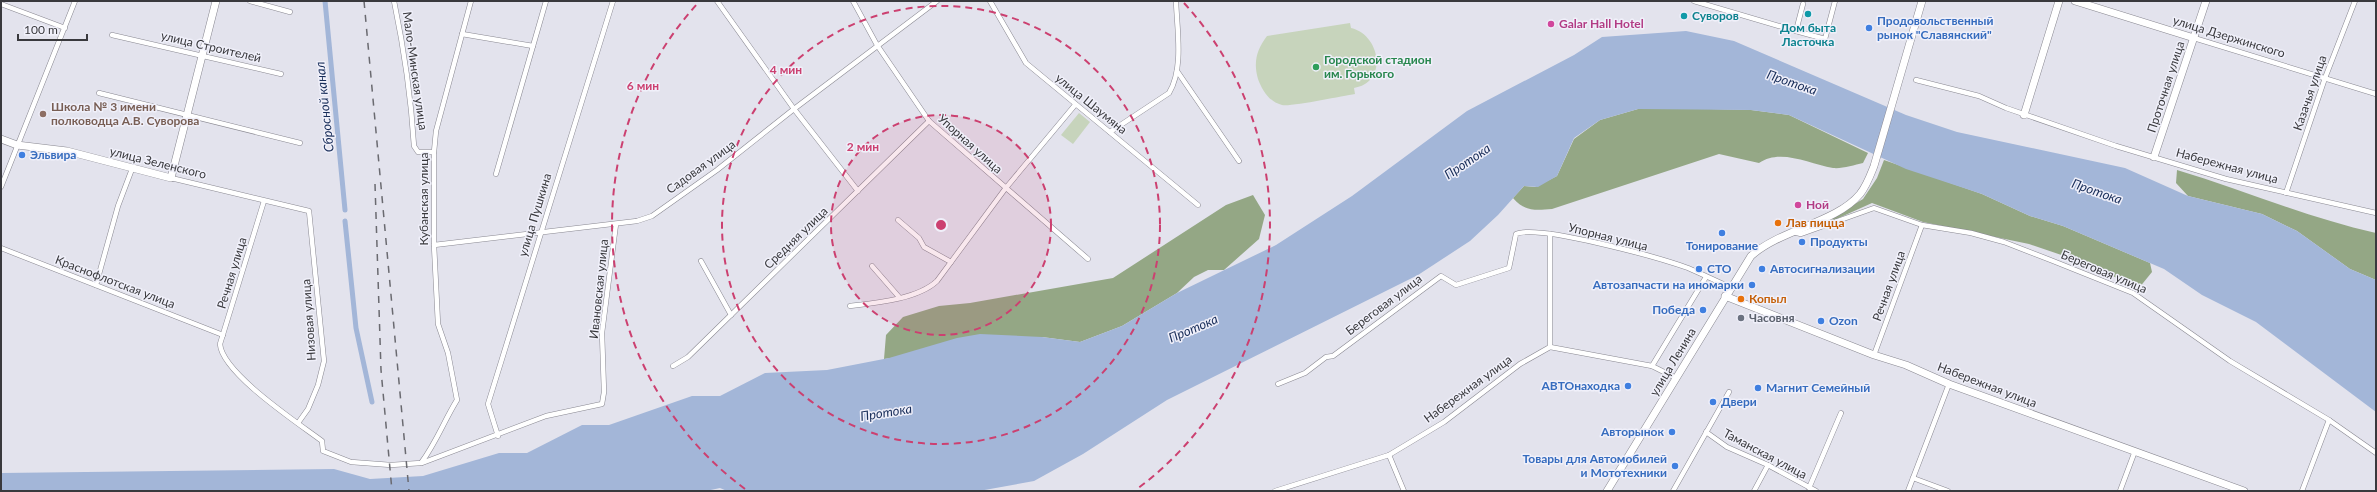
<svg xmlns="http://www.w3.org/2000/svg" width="2377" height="492" viewBox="0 0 2377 492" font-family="Lato,sans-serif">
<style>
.green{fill:#c7d4bc}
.forest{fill:#94a785}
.water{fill:#a3b6d8}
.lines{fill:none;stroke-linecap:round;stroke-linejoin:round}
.canal{stroke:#a3b6d8;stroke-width:5}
.street-casing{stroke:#898891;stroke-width:5.5}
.secondary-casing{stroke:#898891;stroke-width:8}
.street{stroke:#fff;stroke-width:4.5}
.secondary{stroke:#fff;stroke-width:7}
.rail{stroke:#6a6a70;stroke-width:1.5;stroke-dasharray:7 7;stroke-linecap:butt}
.ring{fill:none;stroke:#cc4070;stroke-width:2;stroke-dasharray:7 5}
.culture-dot{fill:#0f9aa8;stroke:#f0f0fa;stroke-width:1.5}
.hotel-dot{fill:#d1479c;stroke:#f0f0fa;stroke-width:1.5}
.shop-dot{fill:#3f7fe0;stroke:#f0f0fa;stroke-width:1.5}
.leisure-dot{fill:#2e9e5b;stroke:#f0f0fa;stroke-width:1.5}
.education-dot{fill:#8d6e63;stroke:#f0f0fa;stroke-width:1.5}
.food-dot{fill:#e8710a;stroke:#f0f0fa;stroke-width:1.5}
.worship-dot{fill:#6b7280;stroke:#f0f0fa;stroke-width:1.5}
.labels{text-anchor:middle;stroke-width:3;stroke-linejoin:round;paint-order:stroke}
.culture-label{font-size:12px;font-weight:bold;fill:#0d838f;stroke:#f0f0fa;text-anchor:start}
.shop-label{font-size:12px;font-weight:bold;fill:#366cbe;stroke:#f0f0fa;text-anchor:start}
.hotel-label{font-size:12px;font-weight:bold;fill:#b23c85;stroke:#f0f0fa;text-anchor:start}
.street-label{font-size:12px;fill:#39393d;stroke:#f0f0fa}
.leisure-label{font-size:12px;font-weight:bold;fill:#27864d;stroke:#f0f0fa;text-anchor:start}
.education-label{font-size:12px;font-weight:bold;fill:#785e54;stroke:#f0f0fa;text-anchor:start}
.food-label{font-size:12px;font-weight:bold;fill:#c56008;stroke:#f0f0fa;text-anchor:start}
.worship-label{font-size:12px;font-weight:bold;fill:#5b616d;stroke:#f0f0fa;text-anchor:start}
.water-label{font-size:13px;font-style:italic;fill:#182d59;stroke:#f0f0fa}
.centre{fill:#cc4070;stroke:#f0f0fa;stroke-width:2}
.ring-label{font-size:12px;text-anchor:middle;font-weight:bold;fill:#cc4070;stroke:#f0f0fa;stroke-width:3;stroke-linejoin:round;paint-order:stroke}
</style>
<rect width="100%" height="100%" fill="#e3e3ed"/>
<!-- green -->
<g class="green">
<path d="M1350,23L1351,28C1381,35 1388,83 1354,88L1355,94C1342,96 1291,107 1282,105C1269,102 1262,90 1258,79C1253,62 1257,49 1267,36Z"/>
<path d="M1079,113L1090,122L1073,144L1061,135Z"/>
</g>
<!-- forest -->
<g class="forest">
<path d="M1669,108L1751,110L1789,115L1868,153L1863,163C1854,165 1842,169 1833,168C1809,164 1781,148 1759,163L1719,154L1552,209C1536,210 1525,212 1513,198L1524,186L1535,187L1557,176L1574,139L1600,120L1638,109Z"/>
<path d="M1884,160L1982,194L2030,216L2063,226L2150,263L2152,272L2139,288L2082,262L2029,244L1923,222L1872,203L1832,221L1830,219L1863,199L1877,178Z"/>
<path d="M2177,170C2244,190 2308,218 2376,233V280L2350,269L2297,231L2262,214L2188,196L2176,183Z"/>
<path d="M1253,195L1265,215L1259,239L1224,270H1208L1194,277L1177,293L1122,326L1080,342L1042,337L884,359L886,335L903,317L939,306L970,303L1113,278L1226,205Z"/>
</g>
<!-- water -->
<path class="water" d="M1686,31L1734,41L1906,115L1957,132L2125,168L2188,196L2262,214L2297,231L2350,269L2376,280V412L2256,322L2202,295L2164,269L2063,226L2030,216L1982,194L1906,169L1789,115L1751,110L1638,109L1600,120L1574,138L1557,176L1538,187L1524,186L1498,215L1470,241L1418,275L1167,400L1083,454L1034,481L979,491H727L720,488L706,491H1V473L334,469L370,479L423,476L499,453H527L582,425H609L692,396H720L765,373L827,370L889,358L957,338L980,334L1042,337L1080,342L1122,326L1177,293L1276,245L1352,196L1467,111L1574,55L1602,37Z"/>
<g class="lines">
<!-- canal -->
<g class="canal">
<path d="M325,1L345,210"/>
<path d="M345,221L356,328L372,402"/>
</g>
<!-- street casing -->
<g class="street-casing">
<g id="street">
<path d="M250,1L290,12"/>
<path d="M394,1C404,49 411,97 414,146L418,152H434"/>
<path d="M717,1L794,109L858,191"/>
<path d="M853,1L877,45L929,121L1088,259"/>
<path d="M990,1L1026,63L1198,205"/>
<path d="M1694,1L1796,31"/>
<path d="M1,4L65,28"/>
<path d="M1803,4L1796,31L1825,39L1835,1"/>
<path d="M462,34L533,46"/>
<path d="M112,35L281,74"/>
<path d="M2194,38L2376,94"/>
<path d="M1177,71L1239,161"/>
<path d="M1916,80L1979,96L2006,108L2116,146L2226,179L2376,213"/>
<path d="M99,93L300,143"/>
<path d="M1110,132L1169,93C1184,68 1177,30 1176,1"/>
<path d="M496,174L546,1"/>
<path d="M171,178L309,211L324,361L318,385L308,409L298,423"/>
<path d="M1,187L75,1"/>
<path d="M2286,193L2325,78L2355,1"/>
<path d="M264,201L220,344C222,373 298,423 322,441L323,451L351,462L391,465L421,463C436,443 444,421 457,400L448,353L438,324L434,245V152L436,131L471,1"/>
<path d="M898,220L919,238L924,247L951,262"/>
<path d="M1793,232L1801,234L1874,208L1922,225L1971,233L2004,242L2053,261L2133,293L2230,361L2329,420L2376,453"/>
<path d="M1550,234V347"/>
<path d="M434,245L637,221L652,216L717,170L794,109L937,1"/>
<path d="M1,248L223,335"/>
<path d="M701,261L731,315"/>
<path d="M872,266L899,297"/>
<path d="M96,285L118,206L132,169"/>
<path d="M850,306C876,303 918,299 937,281L1005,189L1075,105"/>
<path d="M1874,355L1922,225"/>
<path d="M673,366L688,357L929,121"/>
<path d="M1652,366L1706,277"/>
<path d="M1278,384L1305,373L1326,357L1333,356L1441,276L1456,285L1509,268L1516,234C1539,224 1660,258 1688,268C1702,274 1716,281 1730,287"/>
<path d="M1706,432L1727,447L1768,465L1816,491"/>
<path d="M498,436L488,404L613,1"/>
<path d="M1389,455L1404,491"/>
<path d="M422,463L546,416L602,404L604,392L602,333L616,224"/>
<path d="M1913,478L1948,491"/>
<path d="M1809,488L1841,413"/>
<path d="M1275,491L1389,455L1444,422L1520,364L1550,347L1652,366L1676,378"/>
<path d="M1673,491L1729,392"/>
<path d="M1754,491L1768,465"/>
<path d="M1908,491L1949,384"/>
<path d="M2120,491L2135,451"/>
<path d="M2302,491L2329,420"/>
</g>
</g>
<!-- secondary casing -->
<g class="secondary-casing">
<g id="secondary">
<path d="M2075,1L2194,38"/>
<path d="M2024,115L2059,1"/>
<path d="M1,139L17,145L67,151L171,178L216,1"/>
<path d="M2154,157L2206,1"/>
<path d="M1725,296L1874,355L1906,365L1949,384L2244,491"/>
<path d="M1607,491L1751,256C1781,229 1836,223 1860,194C1867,185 1870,176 1874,166L1922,1"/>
</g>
</g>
<!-- street -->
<use href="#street" class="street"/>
<!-- secondary -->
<use href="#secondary" class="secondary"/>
<!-- rail -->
<g class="rail">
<path d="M364,1L409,491"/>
<path d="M375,184L381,370L392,491"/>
</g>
</g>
<!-- distance rings -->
<circle cx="941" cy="225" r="110" fill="#cc4070" fill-opacity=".12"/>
<g class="ring">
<circle cx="941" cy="225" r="110"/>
<circle cx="941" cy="225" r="219"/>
<path d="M745 489A329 329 0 0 1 698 3M1184 3A329 329 0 0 1 1137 489"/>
</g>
<!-- markers -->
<g class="culture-dot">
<circle cx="1808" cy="14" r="4"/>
<circle cx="1684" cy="16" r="4"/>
</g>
<g class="hotel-dot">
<circle cx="1551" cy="24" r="4"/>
<circle cx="1798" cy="205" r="4"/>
</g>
<g class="shop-dot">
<circle cx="1869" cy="28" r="4"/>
<circle cx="22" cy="155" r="4"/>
<circle cx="1722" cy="233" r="4"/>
<circle cx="1802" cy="242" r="4"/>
<circle cx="1699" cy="269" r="4"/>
<circle cx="1762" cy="269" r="4"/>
<circle cx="1752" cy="285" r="4"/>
<circle cx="1703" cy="310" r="4"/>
<circle cx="1821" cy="321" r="4"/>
<circle cx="1628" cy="386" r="4"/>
<circle cx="1758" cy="388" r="4"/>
<circle cx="1713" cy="402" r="4"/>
<circle cx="1672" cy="432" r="4"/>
<circle cx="1675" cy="466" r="4"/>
</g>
<circle class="leisure-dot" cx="1316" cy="67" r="4"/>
<circle class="education-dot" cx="43" cy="114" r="4"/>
<g class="food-dot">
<circle cx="1778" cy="223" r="4"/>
<circle cx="1741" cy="299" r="4"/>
</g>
<circle class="worship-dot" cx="1741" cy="318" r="4"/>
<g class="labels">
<!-- culture labels -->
<g class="culture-label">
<text x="1692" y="20">Суворов</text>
<text x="1808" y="32" text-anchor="middle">Дом быта<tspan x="1808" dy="14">Ласточка</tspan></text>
</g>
<!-- shop labels -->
<g class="shop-label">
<text x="1877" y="25">Продовольственный<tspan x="1877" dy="14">рынок "Славянский"</tspan></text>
<text x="30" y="159">Эльвира</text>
<text x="1810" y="246">Продукты</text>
<text x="1722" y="250" text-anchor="middle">Тонирование</text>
<text x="1707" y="273">СТО</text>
<text x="1770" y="273">Автосигнализации</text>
<text x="1744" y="289" text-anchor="end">Автозапчасти на иномарки</text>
<text x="1695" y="314" text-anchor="end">Победа</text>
<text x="1829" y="325">Ozon</text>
<text x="1620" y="390" text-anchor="end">АВТОнаходка</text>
<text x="1766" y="392">Магнит Семейный</text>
<text x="1721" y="406">Двери</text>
<text x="1664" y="436" text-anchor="end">Авторынок</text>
<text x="1667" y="463" text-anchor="end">Товары для Автомобилей<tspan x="1667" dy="14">и Мототехники</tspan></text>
</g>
<!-- hotel labels -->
<g class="hotel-label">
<text x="1559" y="28">Galar Hall Hotel</text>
<text x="1806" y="209">Ной</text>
</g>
<!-- street labels -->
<g class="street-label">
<text transform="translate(2229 37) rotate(17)" y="4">улица Дзержинского</text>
<text transform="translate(211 47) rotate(13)" y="4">улица Строителей</text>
<text transform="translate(415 71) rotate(82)" y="4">Мало-Минская улица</text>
<text transform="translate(2166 87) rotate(-72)" y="4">Проточная улица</text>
<text transform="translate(2310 93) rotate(-71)" y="4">Казачья улица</text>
<text transform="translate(1091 104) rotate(39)" y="4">улица Шаумяна</text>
<text transform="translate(970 144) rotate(42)" y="4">Упорная улица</text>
<text transform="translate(158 163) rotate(14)" y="4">улица Зеленского</text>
<text transform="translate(2227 166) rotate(15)" y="4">Набережная улица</text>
<text transform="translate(701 167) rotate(-36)" y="4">Садовая улица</text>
<text transform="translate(424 199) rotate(-90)" y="4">Кубанская улица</text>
<text transform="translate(535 215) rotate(-73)" y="4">улица Пушкина</text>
<text transform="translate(1608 237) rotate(14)" y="4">Упорная улица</text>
<text transform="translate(796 238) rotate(-44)" y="4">Средняя улица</text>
<text transform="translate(2104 272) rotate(23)" y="4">Береговая улица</text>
<text transform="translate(232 273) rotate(-73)" y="4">Речная улица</text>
<text transform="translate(115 282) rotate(21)" y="4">Краснофлотская улица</text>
<text transform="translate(1889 286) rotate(-70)" y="4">Речная улица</text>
<text transform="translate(599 289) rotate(-84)" y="4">Ивановская улица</text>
<text transform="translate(1384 305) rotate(-37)" y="4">Береговая улица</text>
<text transform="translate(309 320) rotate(-94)" y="4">Низовая улица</text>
<text transform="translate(1673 362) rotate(-59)" y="4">улица Ленина</text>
<text transform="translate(1987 385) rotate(21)" y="4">Набережная улица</text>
<text transform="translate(1468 389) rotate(-36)" y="4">Набережная улица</text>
<text transform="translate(1765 454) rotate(28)" y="4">Таманская улица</text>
</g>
<!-- leisure labels -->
<g class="leisure-label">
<text x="1324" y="64">Городской cтадион<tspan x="1324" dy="14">им. Горького</tspan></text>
</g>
<!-- education labels -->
<g class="education-label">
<text x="51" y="111">Школа № 3 имени<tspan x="51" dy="14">полководца А.В. Суворова</tspan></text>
</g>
<!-- food labels -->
<g class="food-label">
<text x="1786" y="227">Лав пицца</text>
<text x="1749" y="303">Копыл</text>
</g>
<!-- worship labels -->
<g class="worship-label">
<text x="1749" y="322">Часовня</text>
</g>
<!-- water labels -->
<g class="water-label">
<text transform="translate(1792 82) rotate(19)" y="5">Протока</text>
<text transform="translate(324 107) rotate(-96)" y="5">Сбросной канал</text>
<text transform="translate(1467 161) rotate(-34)" y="5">Протока</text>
<text transform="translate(2097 191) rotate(19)" y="5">Протока</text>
<text transform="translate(1193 328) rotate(-23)" y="5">Протока</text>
<text transform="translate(886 412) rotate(-9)" y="5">Протока</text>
</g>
</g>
<circle cx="941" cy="225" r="6" class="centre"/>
<g class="ring-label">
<text x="786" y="74">4 мин</text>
<text x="643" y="90">6 мин</text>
<text x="863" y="151">2 мин</text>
</g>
<!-- border -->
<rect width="2377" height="492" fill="none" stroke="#39393d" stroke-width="4"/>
<!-- scale -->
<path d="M18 34v6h69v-6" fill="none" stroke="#39393d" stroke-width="2"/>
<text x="24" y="34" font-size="12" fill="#39393d" stroke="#f0f0fa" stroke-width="3" paint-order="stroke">100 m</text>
</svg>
